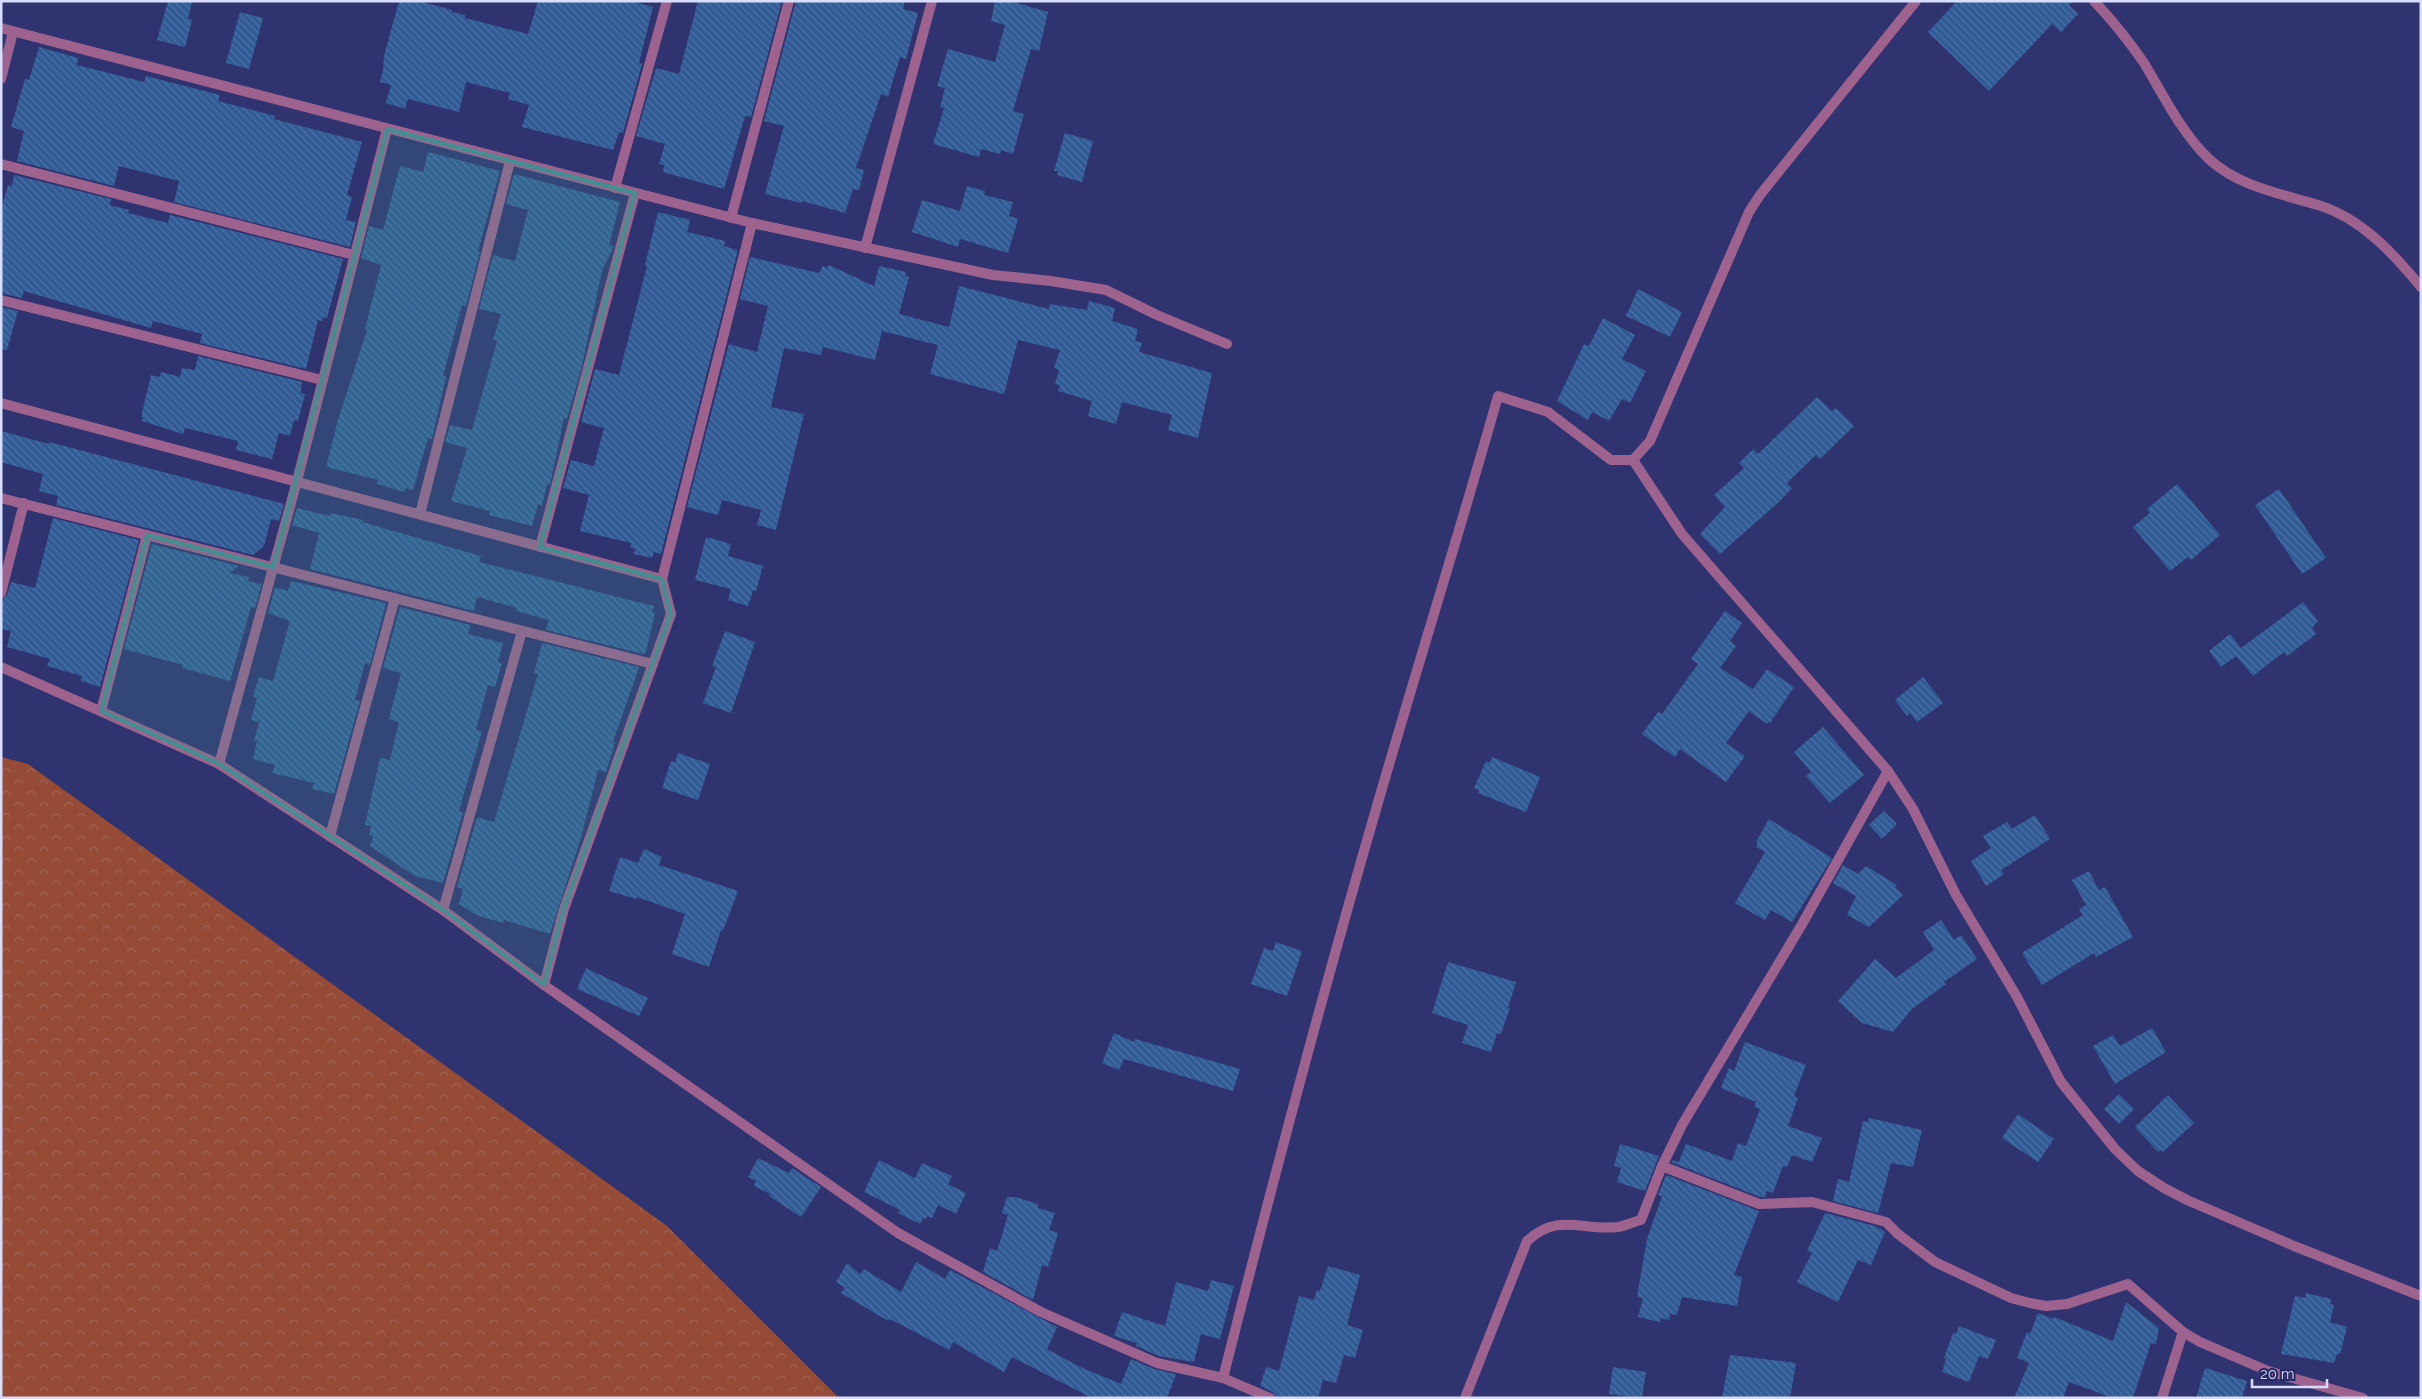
<svg xmlns="http://www.w3.org/2000/svg" width="2422" height="1399" viewBox="0 0 2422 1399" font-family="Raleway,sans-serif">
<style>
.forest{fill:url(#forest-crowns)}
.building{fill:url(#building-back-hatch)}
.lines{fill:none;stroke-linecap:round;stroke-linejoin:round}
.street{stroke:#9d638e;stroke-width:10}
.marked{fill:#419091;fill-opacity:0.2;stroke:#419091;stroke-width:4;stroke-linejoin:round}
</style>
<defs>
<pattern id="forest-crowns" width="20" height="18" patternUnits="userSpaceOnUse" patternTransform="scale(1.25)"><rect width="20" height="18" fill="#954b36"/><path d="M2 6a3 3 0 1 1 6 0M12 15a3 3 0 1 1 6 0" fill="none" stroke="#a36454"/></pattern>
<pattern id="building-back-hatch" width="6" height="6" patternUnits="userSpaceOnUse" patternTransform="scale(1.25)"><rect width="6" height="6" fill="#305b94"/><path d="M-1 5l2 2M0 0l6 6M5-1l2 2" fill="none" stroke="#4d72a4"/></pattern>
</defs>
<rect width="100%" height="100%" fill="#2f3471"/>
<!-- forest -->
<path class="forest" d="M1,757L28,764L667,1226L839,1398H1Z"/>
<!-- building -->
<g class="building">
<path d="M168,1H192L188,19L192,20L185,47L157,40Z"/>
<path d="M399,1H419L452,10V12L465,15V18L528,34L538,1H631L653,7L639,63L642,64L623,133L619,132L613,150L522,127L529,105L508,99L510,93L466,82L459,112L408,99L405,109L386,103L391,85L380,82L383,70L384,56Z"/>
<path d="M698,1H782L751,117L745,116L724,189L663,172L664,165L659,164L665,144L636,136L656,68L679,74Z"/>
<path d="M796,1H905L903,9L918,13L906,59L900,57L888,97L881,94L856,168L864,170L859,190L853,189L845,213L802,201L801,203L765,194L784,126L764,121Z"/>
<path d="M995,1H1010L1048,12L1039,51L1031,49L1013,111L1024,114L1013,154L1001,150L1000,154L981,149L979,157L933,144L944,108L940,107L945,88L937,86L948,49L995,62L1005,25L991,21Z"/>
<path d="M1957,1H2073L2069,5L2078,14L2061,32L2052,24L1989,91L1928,32Z"/>
<path d="M240,12L263,18L249,69L226,63Z"/>
<path d="M39,47L78,58L77,65L144,82L146,76L220,95L218,101L275,116L274,119L362,142L347,195L352,197L346,220L356,222L350,247L174,202L179,181L119,166L114,186L17,161L24,131L11,127L25,79L29,80Z"/>
<path d="M1065,133L1093,141L1082,182L1057,175L1058,171H1054Z"/>
<path d="M428,152L500,171L478,251L480,252L466,306L462,305L443,376L446,377L432,439L428,438L413,490L406,488L405,492L377,484L378,480L326,467L338,420L367,330L365,329L381,265L361,258L369,226L383,230L400,166L423,172Z"/>
<path d="M514,174L620,202L609,245L614,246L602,271L582,366L567,419L564,418L550,485L547,484L542,506L538,504L532,526L489,515L490,511L451,501L467,448L445,442L450,425L472,430L497,341L493,340L501,314L479,309L493,255L515,261L528,210L506,204Z"/>
<path d="M14,175L111,199L110,205L129,210L128,213L168,223L170,215L343,259L327,318L323,317L322,321L318,320L306,369L200,343L202,334L153,321L151,328L24,291L22,298L1,293V210L8,185L12,186Z"/>
<path d="M967,186L985,191L984,195L1013,202L1009,216L1018,219L1008,253L960,239L958,247L912,232L922,200L960,211Z"/>
<path d="M658,212L690,220L687,232L725,241L724,246L737,250V254L661,554L654,552L652,558L634,554L635,549L630,547L631,543L580,531L589,495L563,488L571,460L594,466L604,428L581,422L595,369L619,375L647,266L645,265Z"/>
<path d="M750,257L819,273L823,266L827,268L829,265L874,286L879,266L906,272L905,276L909,277L899,314L949,327L959,286L1049,309L1050,304L1087,310L1089,301L1115,308L1112,321L1138,329L1135,341L1142,343L1139,352L1212,373L1198,438L1168,430L1172,415L1122,402L1116,424L1088,416L1092,401L1058,391L1060,385L1055,384L1059,370L1054,368L1060,350L1018,340L1004,394L930,374L938,345L882,331L875,360L823,347L821,355L784,348L771,407L804,414L776,530L757,525L761,510L722,500L718,515L687,507L729,344L757,352L768,306L740,299Z"/>
<path d="M1638,289L1682,312L1670,337L1626,316Z"/>
<path d="M1,307L18,311L7,350L1,349Z"/>
<path d="M1603,318L1635,335L1622,359L1646,371L1630,403L1622,399L1609,421L1592,412L1588,420L1557,401L1584,344L1589,346Z"/>
<path d="M198,356L302,382L301,393L305,394L298,421L294,420L290,436L279,433L272,459L236,450L238,441L185,428L183,434L142,421L143,417H141L151,375L160,377L161,372L180,377L182,368L195,370Z"/>
<path d="M1817,397L1832,411L1836,408L1854,426L1820,459L1816,455L1787,483L1792,488L1781,500L1720,554L1700,534L1725,507L1714,495L1744,468L1739,463L1753,449L1758,454Z"/>
<path d="M1,431L49,444V442L284,504L279,521L271,519L264,546L253,555L56,505L58,496L39,491L43,474L1,462Z"/>
<path d="M2177,484L2220,535L2191,560L2188,557L2170,571L2133,527L2150,513L2147,509Z"/>
<path d="M2279,489L2326,558L2302,574L2255,505Z"/>
<path d="M297,508L330,516L331,513L363,520L362,522L481,556L479,562L654,606L652,612L655,613L646,652L643,654L546,630L549,620L516,611L517,608L477,597L474,611L310,569L319,533L292,525Z"/>
<path d="M53,518L139,540L100,687L81,681L82,676L47,666L50,659L7,647L11,631L1,629V600L7,595L11,582L35,588Z"/>
<path d="M706,537L731,544L728,556L763,566L756,591L753,590L748,606L728,600L731,589L695,580Z"/>
<path d="M152,544L239,566L230,573L249,577L248,581L262,584L255,608L251,607L230,681L182,668L183,665L124,649Z"/>
<path d="M291,581L386,603L370,665L365,663L355,700L360,701L334,794L312,789L314,783L272,773L275,765L253,759L257,741H254L259,722L251,720L257,698L253,697L259,677L273,681L290,621L268,613L275,587L288,591Z"/>
<path d="M2303,602L2318,621L2312,628L2316,634L2287,656L2284,652L2253,676L2236,656L2221,667L2209,651L2230,634L2241,648Z"/>
<path d="M400,607L470,625L468,634L503,643L498,662L502,663L495,687L488,685L476,730L482,731L459,811L463,813L443,883L415,876L370,846L373,836L369,835L371,826L365,825L380,758L390,760L399,722L389,719L401,673L383,668Z"/>
<path d="M1725,611L1742,623L1730,641L1736,646L1720,668L1753,689L1767,669L1794,687L1770,723L1769,722L1767,724L1749,711L1726,743L1745,756L1726,782L1680,749L1675,757L1642,734L1658,712L1662,714L1698,664L1691,659Z"/>
<path d="M725,631L755,642L731,713L703,703L716,667L712,666Z"/>
<path d="M542,643L639,667L613,742H615L606,772L598,770L581,838L550,934L504,920L503,923L476,915L459,904L463,889L457,887L477,817L494,822L538,674L534,673Z"/>
<path d="M1923,677L1943,703L1917,722L1910,713L1907,716L1895,700Z"/>
<path d="M1823,727L1864,775L1830,803L1806,776L1811,772L1794,752Z"/>
<path d="M678,753L710,764L698,800L662,788L671,761L675,763Z"/>
<path d="M1492,757L1540,777L1526,812L1478,793L1479,790L1474,788L1486,761L1490,763Z"/>
<path d="M1884,811L1897,824L1882,839L1869,825Z"/>
<path d="M2035,815L2050,839L2001,870L2004,874L1986,886L1971,861L1991,848L1983,836L2007,822L2012,829Z"/>
<path d="M1769,819L1832,858L1792,922L1771,910L1765,920L1735,903L1765,852L1756,847L1758,843L1756,842Z"/>
<path d="M644,849L662,857L659,865L738,891L723,931L721,930L709,967L672,954L685,914L637,897L636,899L609,891L620,857L638,863Z"/>
<path d="M1843,865L1858,874L1866,866L1897,885L1895,887L1903,895L1869,927L1847,915L1856,896L1833,883Z"/>
<path d="M2089,871L2099,890L2105,887L2133,937L2096,957L2094,953L2042,985L2022,953L2083,915L2079,909L2086,905L2072,880Z"/>
<path d="M1941,920L1954,940L1961,935L1977,959L1944,982L1946,984L1912,1009L1893,1032L1862,1023L1838,1001L1875,959L1896,978L1934,950L1923,932Z"/>
<path d="M1276,942L1302,951L1287,996L1251,984L1264,948L1273,951Z"/>
<path d="M1448,962L1516,982L1508,1008H1510L1501,1034L1497,1033L1491,1052L1462,1043L1468,1025L1432,1013Z"/>
<path d="M586,968L648,998L639,1016L577,989Z"/>
<path d="M2152,1028L2166,1052L2115,1084L2093,1046L2113,1035L2120,1046Z"/>
<path d="M1114,1033L1134,1042L1135,1039L1240,1069L1233,1091L1124,1059L1119,1070L1102,1063Z"/>
<path d="M1745,1042L1806,1065L1794,1096L1798,1098L1788,1126L1822,1138L1812,1162L1792,1155L1787,1167L1783,1166L1773,1193L1767,1191L1765,1197H1760L1671,1162L1673,1160L1679,1162L1686,1144L1732,1161L1738,1143L1746,1146L1760,1109L1754,1107L1756,1102L1721,1088L1729,1068L1734,1071Z"/>
<path d="M2119,1094L2134,1109L2119,1124L2104,1109Z"/>
<path d="M2168,1095L2194,1123L2163,1152L2161,1150L2158,1152L2135,1127Z"/>
<path d="M2018,1114L2054,1139L2038,1162L2002,1138Z"/>
<path d="M1869,1118L1922,1130L1913,1167L1891,1163L1878,1213L1833,1201L1838,1179L1849,1182L1863,1121L1868,1122Z"/>
<path d="M1620,1144L1659,1156L1645,1191L1617,1182L1621,1168L1614,1166Z"/>
<path d="M758,1158L789,1173L792,1168L821,1187L801,1217L769,1196L770,1194L754,1186L756,1181L748,1177Z"/>
<path d="M879,1160L915,1178L922,1163L952,1176L948,1184L966,1193L956,1214L938,1205L932,1218L927,1216L926,1219L923,1218L920,1224L898,1213L900,1210L864,1192Z"/>
<path d="M1666,1175L1759,1211L1734,1275L1742,1277L1737,1306L1682,1297L1677,1315L1670,1314L1669,1320L1661,1318L1660,1322L1638,1317L1643,1298L1637,1297L1647,1239L1662,1196L1658,1195Z"/>
<path d="M1007,1197H1015L1038,1204V1208L1055,1213L1049,1230L1058,1233L1048,1267L1042,1265L1033,1300L983,1272L990,1248L997,1251L1008,1215L1002,1213Z"/>
<path d="M1825,1213L1875,1226L1885,1232L1871,1265L1858,1260L1838,1302L1797,1282L1812,1253L1807,1251Z"/>
<path d="M916,1262L945,1279L950,1270L1057,1327L1047,1349L1078,1366L1121,1384L1131,1359L1154,1369L1176,1374L1167,1398H1092L1012,1357L1004,1372L953,1342L949,1350L890,1319L888,1321L841,1293L845,1288L836,1282L847,1263L860,1274L864,1269L901,1292Z"/>
<path d="M1328,1266L1360,1275L1347,1325L1363,1330L1355,1358L1344,1355L1336,1383L1323,1380L1318,1398H1277L1273,1392L1260,1386L1266,1367L1279,1371L1299,1296L1314,1300L1317,1290L1320,1291Z"/>
<path d="M1211,1280L1234,1286L1220,1339L1201,1334L1194,1362L1159,1356L1136,1346L1137,1343L1114,1336L1122,1312L1165,1326L1176,1282L1208,1291Z"/>
<path d="M2306,1293L2331,1299L2330,1304L2334,1305L2330,1322L2347,1327L2340,1354H2337L2334,1363L2281,1354L2295,1296L2305,1298Z"/>
<path d="M2126,1302L2159,1328L2156,1344L2151,1343L2133,1398H2113L2069,1382L2063,1398H2014L2029,1363L2017,1358L2027,1332L2030,1334L2038,1313L2053,1319L2054,1317L2113,1341Z"/>
<path d="M1959,1326L1996,1340L1988,1359L1979,1356L1969,1382L1942,1372L1946,1359L1944,1358L1953,1333L1956,1334Z"/>
<path d="M1730,1355L1796,1363L1790,1398H1722Z"/>
<path d="M1613,1367L1646,1372L1642,1398L1609,1394Z"/>
<path d="M2205,1368L2247,1381L2242,1398H2196Z"/>
</g>
<g class="lines">
<!-- street -->
<g class="street">
<path d="M2094,1C2112,20 2129,41 2144,63C2164,96 2182,134 2210,160C2240,187 2282,194 2318,205C2361,218 2393,253 2421,287"/>
<path d="M1,28L752,223L662,579L671,614L564,909L544,985"/>
<path d="M1,79L13,32"/>
<path d="M1,164L354,255"/>
<path d="M615,188L667,1"/>
<path d="M731,218L789,1"/>
<path d="M752,223L993,275L1051,281L1106,290L1157,315L1227,344"/>
<path d="M865,248L932,1"/>
<path d="M1,300L322,380"/>
<path d="M1,403L662,579"/>
<path d="M1633,460L1682,534L1888,771L1913,809L1956,895L2017,997L2061,1082L2115,1149L2138,1171L2164,1188L2187,1200L2294,1246L2421,1296"/>
<path d="M1633,460L1650,441L1749,212L1760,195L1916,1"/>
<path d="M1,498L653,664"/>
<path d="M420,514L510,161"/>
<path d="M540,547L635,193"/>
<path d="M1,593L24,503"/>
<path d="M1,667L219,764L443,910L544,985L898,1233L1041,1312L1157,1363L1223,1378L1270,1398"/>
<path d="M101,711L147,535"/>
<path d="M219,764L297,481L387,129"/>
<path d="M330,836L395,598"/>
<path d="M443,910L522,631"/>
<path d="M1662,1166L1759,1204L1812,1202L1886,1222L1898,1234L1935,1262L2011,1298L2030,1303L2046,1306L2067,1304L2128,1284L2183,1332L2200,1342L2268,1371L2363,1398"/>
<path d="M1223,1378C1272,1184 1323,991 1379,799C1418,664 1460,531 1498,396L1548,412L1611,460H1633"/>
<path d="M1465,1398L1527,1241C1559,1212 1581,1231 1618,1227C1625,1226 1633,1222 1641,1220L1662,1166L1682,1125L1801,926L1888,771"/>
<path d="M2162,1398L2183,1332"/>
</g>
</g>
<!-- marked area -->
<path class="marked" d="M387,129L635,193L540,547L662,579L671,614L564,909L544,985L443,910L219,764L101,711L147,535L273,567Z"/>
<!-- border -->
<rect width="2422" height="1399" fill="none" stroke="#d7ddfb" stroke-width="5"/>
<!-- scale -->
<path d="M2252 1379v8h75v-8" fill="none" stroke="#d7ddfb" stroke-width="2.5"/>
<text x="2260" y="1379" font-size="15" fill="#d7ddfb" stroke="#252965" stroke-width="4" paint-order="stroke">20 m</text>
</svg>
